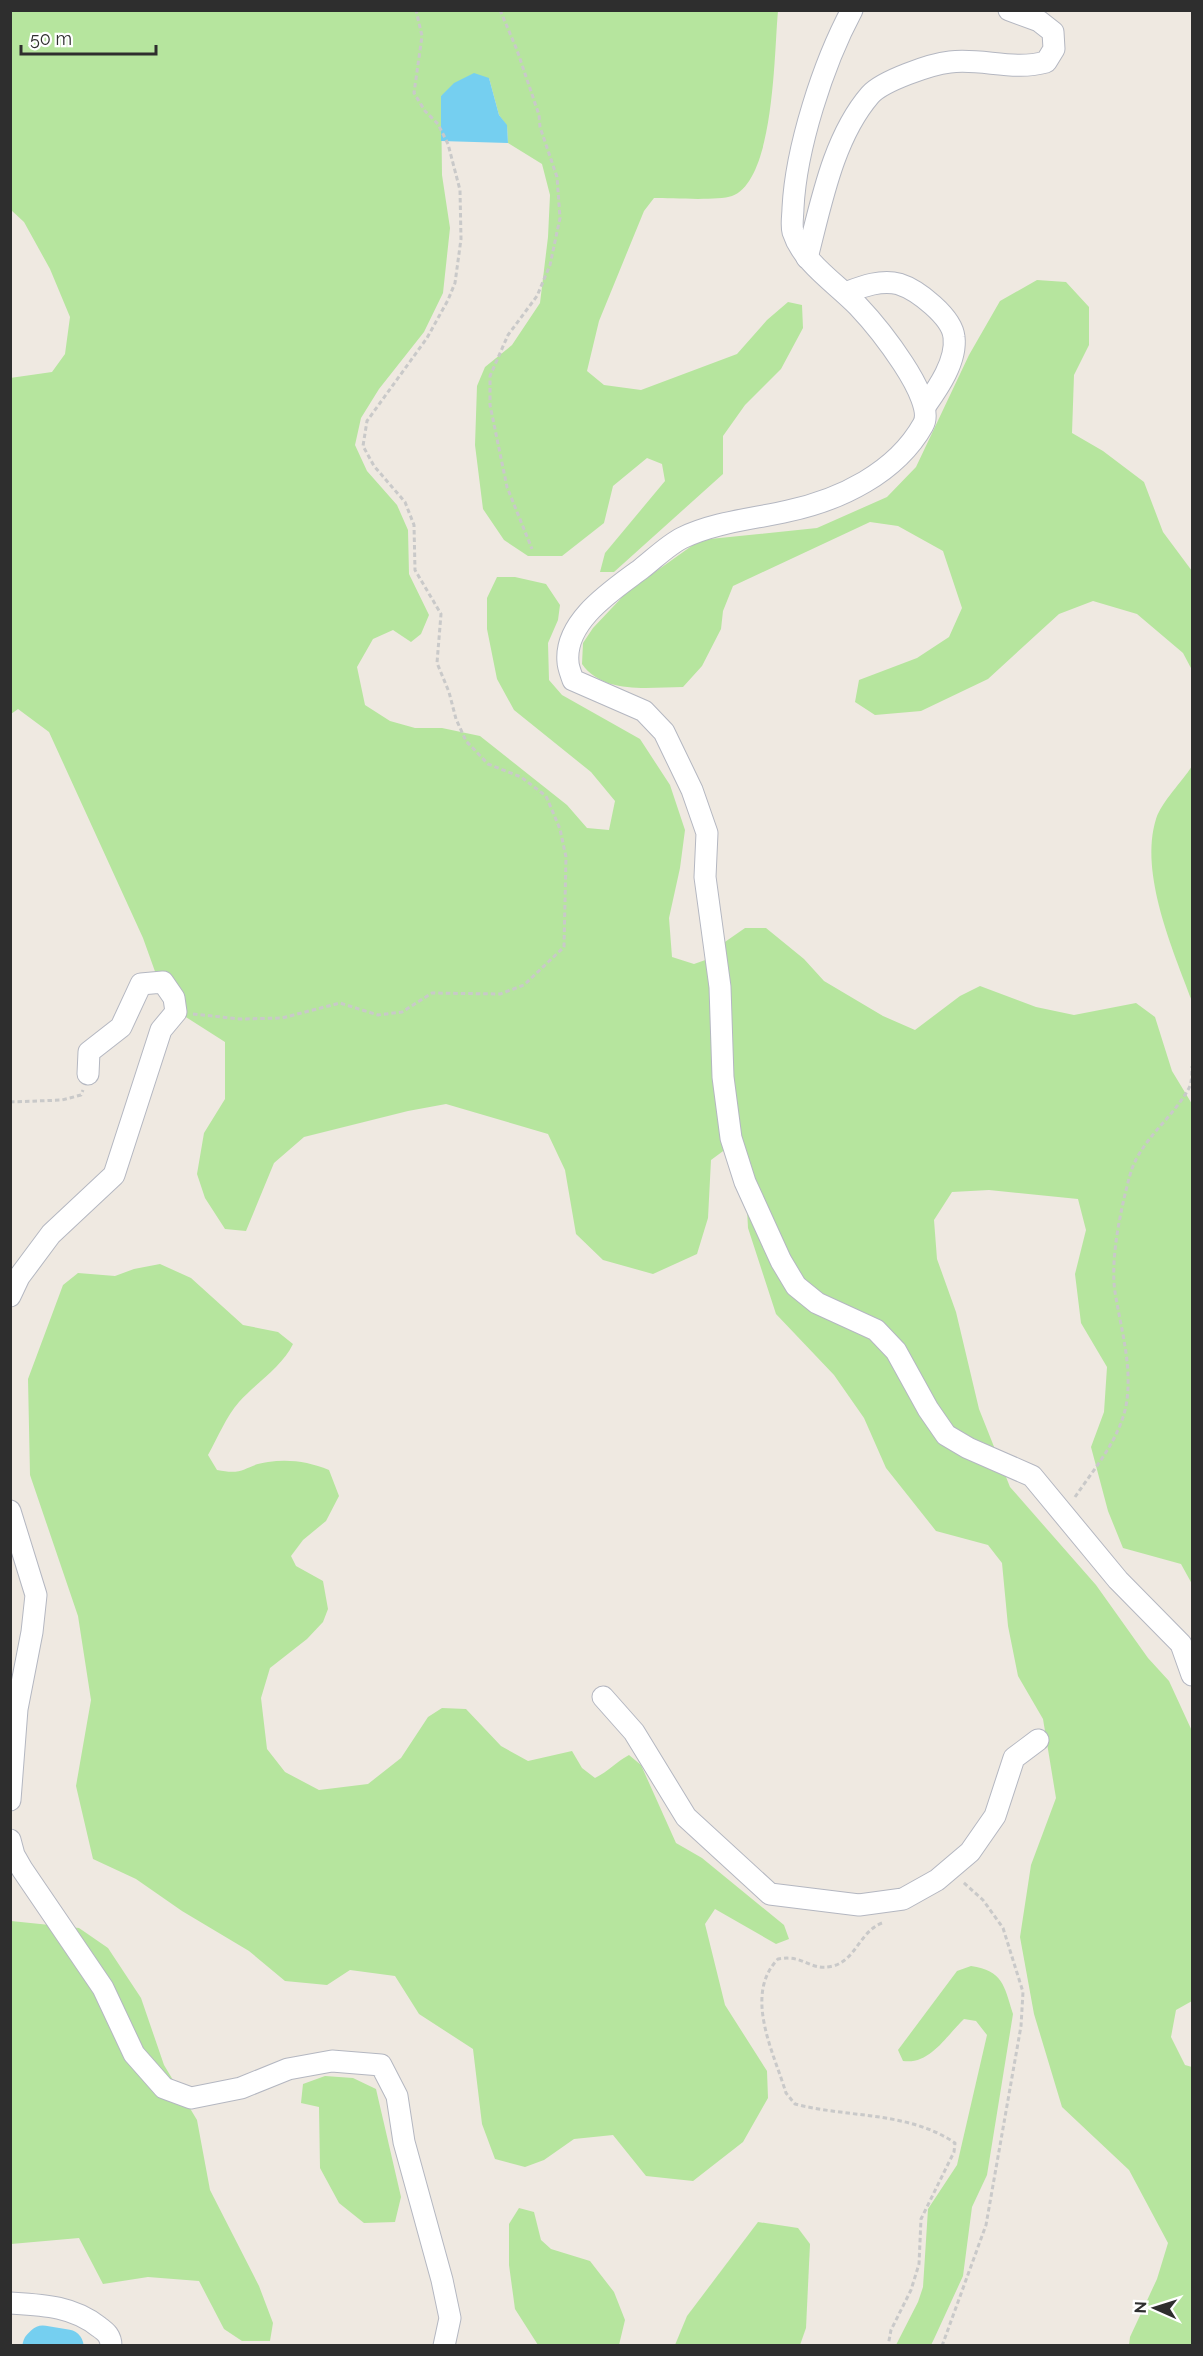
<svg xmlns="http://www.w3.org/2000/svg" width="1203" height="2356" viewBox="0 0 1203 2356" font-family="Raleway,sans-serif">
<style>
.green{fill:#b6e59e}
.water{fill:#75cff0}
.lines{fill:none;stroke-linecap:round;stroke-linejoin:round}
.river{stroke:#75cff0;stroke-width:33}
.minor-casing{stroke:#b4b7c1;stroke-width:23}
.path{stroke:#c9c9c9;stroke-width:3;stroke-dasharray:4.5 3;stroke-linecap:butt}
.minor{stroke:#fff;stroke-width:21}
</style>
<rect width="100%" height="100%" fill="#efe9e1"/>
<!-- green -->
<g class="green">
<path d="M11,11H778C774,51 775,180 732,196C717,201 671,198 654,198L644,211L599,321L587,371L604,385L641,390L737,354L767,320L788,302L802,305L803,328L781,369L745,405L723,436V474L614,572H600L605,553L665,481L662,464L647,458L613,486L604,523L562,556H528L504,540L483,509L475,445L477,386L485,367L512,345L540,303L548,237L550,195L542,164L508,143L507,126L499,115L489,78L441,96L442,175L450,228L443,293L424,332L379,389L361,418L355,445L367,471L397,505L408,530L409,574L429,615L421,634L411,642L393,630L373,639L357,667L365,705L390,721L415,728H442L480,736L567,805L587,828L609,830L615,801L591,772L514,710L497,679L487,629V598L497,577H515L546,584L560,605L558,620L548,643L549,680L562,695L640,739L670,785L685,830L680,868L669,918L672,957L694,964L711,958L722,944L745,928H766L804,959L824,981L883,1016L915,1030L960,996L980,986L1036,1007L1074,1015L1136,1003L1155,1017L1172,1071L1192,1104V1584L1181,1564L1123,1548L1108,1511L1091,1447L1104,1412L1107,1367L1081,1323L1075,1274L1086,1230L1078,1199L989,1190L952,1192L934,1220L937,1259L956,1312L979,1409L1010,1487L1096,1585L1148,1658L1169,1681L1192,1731V2001L1176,2010L1171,2037L1185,2065L1192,2067V2345H1129L1130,2337L1157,2279L1168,2243L1129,2170L1062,2107L1034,2014L1020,1937L1031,1865L1056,1798L1043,1719L1018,1676L1008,1626L1002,1563L988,1545L936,1531L886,1468L864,1418L834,1375L776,1314L748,1228L744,1151L734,1143L711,1160L708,1218L697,1254L653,1274L603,1260L576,1234L565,1170L548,1134L446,1104L408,1111L304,1137L274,1163L246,1231L225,1229L205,1198L197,1174L204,1133L225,1099V1042L167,1005L143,938L49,732L18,709L11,714L10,378L52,372L65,354L70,317L50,269L24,222L11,210Z"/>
<path d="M1037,280L1066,282L1089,307V345L1074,375L1072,433L1103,451L1144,482L1163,532L1192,571V670L1183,653L1137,614L1093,601L1059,614L988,679L921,711L875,715L855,702L859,680L917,658L949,637L962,608L943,551L898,526L870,522L733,586L723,611L721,629L702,666L683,687C649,687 604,695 582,664L583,643L593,628L627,592L700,540L817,528L887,497L916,467L969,355L1000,301Z"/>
<path d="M1192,766V1001C1173,950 1139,873 1156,819C1162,801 1182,782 1192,766Z"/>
<path d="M160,1264L191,1278L243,1325L278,1332L293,1344C282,1367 256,1383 239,1402C226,1417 218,1437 208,1455L217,1470C246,1476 244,1465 268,1462C290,1459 309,1462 329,1470L339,1496L326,1521L303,1540L291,1556L296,1566L323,1581L328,1609L323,1622L307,1639L270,1668L261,1698L267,1749L285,1772L319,1790L368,1784L401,1758L428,1717L442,1708L466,1709L501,1746L528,1761L572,1751L582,1768L595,1778C609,1771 616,1762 629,1755L641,1765L676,1843L702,1858L784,1925L789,1939L776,1944L715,1909L705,1924L725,2005L767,2071L768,2098L743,2142L693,2181L646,2176L613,2135L574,2139L544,2160L525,2167L495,2159L482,2124L473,2049L419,2014L395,1976L350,1970L327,1985L285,1981L249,1951L182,1911L136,1879L93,1859L76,1786L91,1700L78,1616L30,1475L28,1379L63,1285L78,1273L115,1276L134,1269Z"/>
<path d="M11,1921L79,1928L108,1948L141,1998L164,2065L197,2120L210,2190L259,2286L273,2323L270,2341H242L224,2329L199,2281L148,2277L103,2284L79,2238L11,2244Z"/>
<path d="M971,1966C1003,1971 1004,1985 1013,2014L987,2175L972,2207L963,2276L934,2339L931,2345H896L918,2302L923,2287L928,2209L957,2165L987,2035L976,2021L964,2019C946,2036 930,2065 903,2061L898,2050L957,1971Z"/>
<path d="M325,2076L353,2078L376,2089L401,2197L395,2222L364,2223L339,2203L320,2168L319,2107L301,2103L303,2084Z"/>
<path d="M519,2208L534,2212L541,2240L551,2249L590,2261L614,2292L625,2320L619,2345H538L515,2309L509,2265V2224Z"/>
<path d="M758,2222L798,2228L810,2244L806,2328L800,2345H675L687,2316Z"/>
</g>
<!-- water -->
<path class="water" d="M474,73L489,78L499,115L507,125L508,143L441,141V96L454,83Z"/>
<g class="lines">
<!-- river -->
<path class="river" d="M39,2346L43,2342L67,2346"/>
<!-- minor casing -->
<g class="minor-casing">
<g id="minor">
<path d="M852,10C823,64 796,148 793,208C793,215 791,225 793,232C803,263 836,283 858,306C876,325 938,400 923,425C896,473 840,500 788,511C753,519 715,522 682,538C668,545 654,559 641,569C613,590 564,621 568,662C568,667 571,674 573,680L644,711L664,732L692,790L707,833L705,877L720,987L723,1077L731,1138L745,1182L781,1261L796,1286L817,1303L876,1330L896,1351L928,1409L946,1435L968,1448L1032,1476L1118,1580L1181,1644L1192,1675"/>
<path d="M807,258C821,204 833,138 870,95C882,81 931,64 950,62C982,58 1013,71 1046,62L1054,49L1053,32L1039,21L1009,10"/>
<path d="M845,293C861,287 881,279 899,284C918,290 952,317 954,337C957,361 938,388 926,405"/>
<path d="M10,1296L19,1277L51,1234L114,1175L161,1030L176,1012L174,998L163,982L141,984L121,1027L89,1052L88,1074"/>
<path d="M10,1511L36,1595L32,1632L17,1709L10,1800"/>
<path d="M603,1697L634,1732L686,1817L770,1894L859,1905L903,1899L937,1880L970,1852L995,1816L1014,1758L1038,1740"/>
<path d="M10,1840L14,1855L22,1869L103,1988L134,2054L164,2088L191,2098L241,2088L288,2069L332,2061L381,2065L397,2096L404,2142L442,2280L450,2318L444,2346"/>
<path d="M10,2303C43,2305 73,2306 99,2327C106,2332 111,2336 111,2346"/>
</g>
</g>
<!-- path -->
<g class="path">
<path d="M500,10L517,50L539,115L540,127L557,177L560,218L550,265L537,296L508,335L490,376V405L507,487L532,549"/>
<path d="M193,1014L240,1019L282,1018L340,1003L378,1015L402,1012L432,993L500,994L524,985L564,947L566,857L560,829L546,796L521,777L488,764L466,741L456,719L449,692L437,663L441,614L415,570L414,525L405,502L374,466L363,446L367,421L427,338L448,300L455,283L461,239L460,190L448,144L438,124L425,111L414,93L422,36L416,10"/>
<path d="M10,1102L62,1100L81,1095L83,1090"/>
<path d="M1075,1497C1094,1469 1119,1440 1126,1406C1133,1367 1121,1330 1115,1292C1110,1258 1121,1208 1130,1175C1139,1141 1173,1118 1189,1088C1192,1082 1192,1073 1192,1066"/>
<path d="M882,1923C860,1931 856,1960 833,1966C809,1972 805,1954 778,1959C743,1995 774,2053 786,2093L795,2104C848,2118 908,2111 955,2143L954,2152L921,2219L919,2264L911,2290L891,2330L888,2346"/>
<path d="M942,2346L986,2225L1021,2026L1023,1992L1003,1928L983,1900L963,1882"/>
</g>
<!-- minor -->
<use href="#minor" class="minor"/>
</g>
<!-- border -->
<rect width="1203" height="2356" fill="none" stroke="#2e2e2e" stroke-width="24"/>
<!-- north arrow -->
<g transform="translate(1155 2308) rotate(273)" stroke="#ffffff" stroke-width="4.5" paint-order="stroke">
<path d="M0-4.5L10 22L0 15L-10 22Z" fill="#2e2e2e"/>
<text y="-9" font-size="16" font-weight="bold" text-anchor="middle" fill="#2e2e2e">N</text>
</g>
<!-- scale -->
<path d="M21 45v9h135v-9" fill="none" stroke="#2e2e2e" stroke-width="3"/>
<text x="30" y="45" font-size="18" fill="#2e2e2e" stroke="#ffffff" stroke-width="4.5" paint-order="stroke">50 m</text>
</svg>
